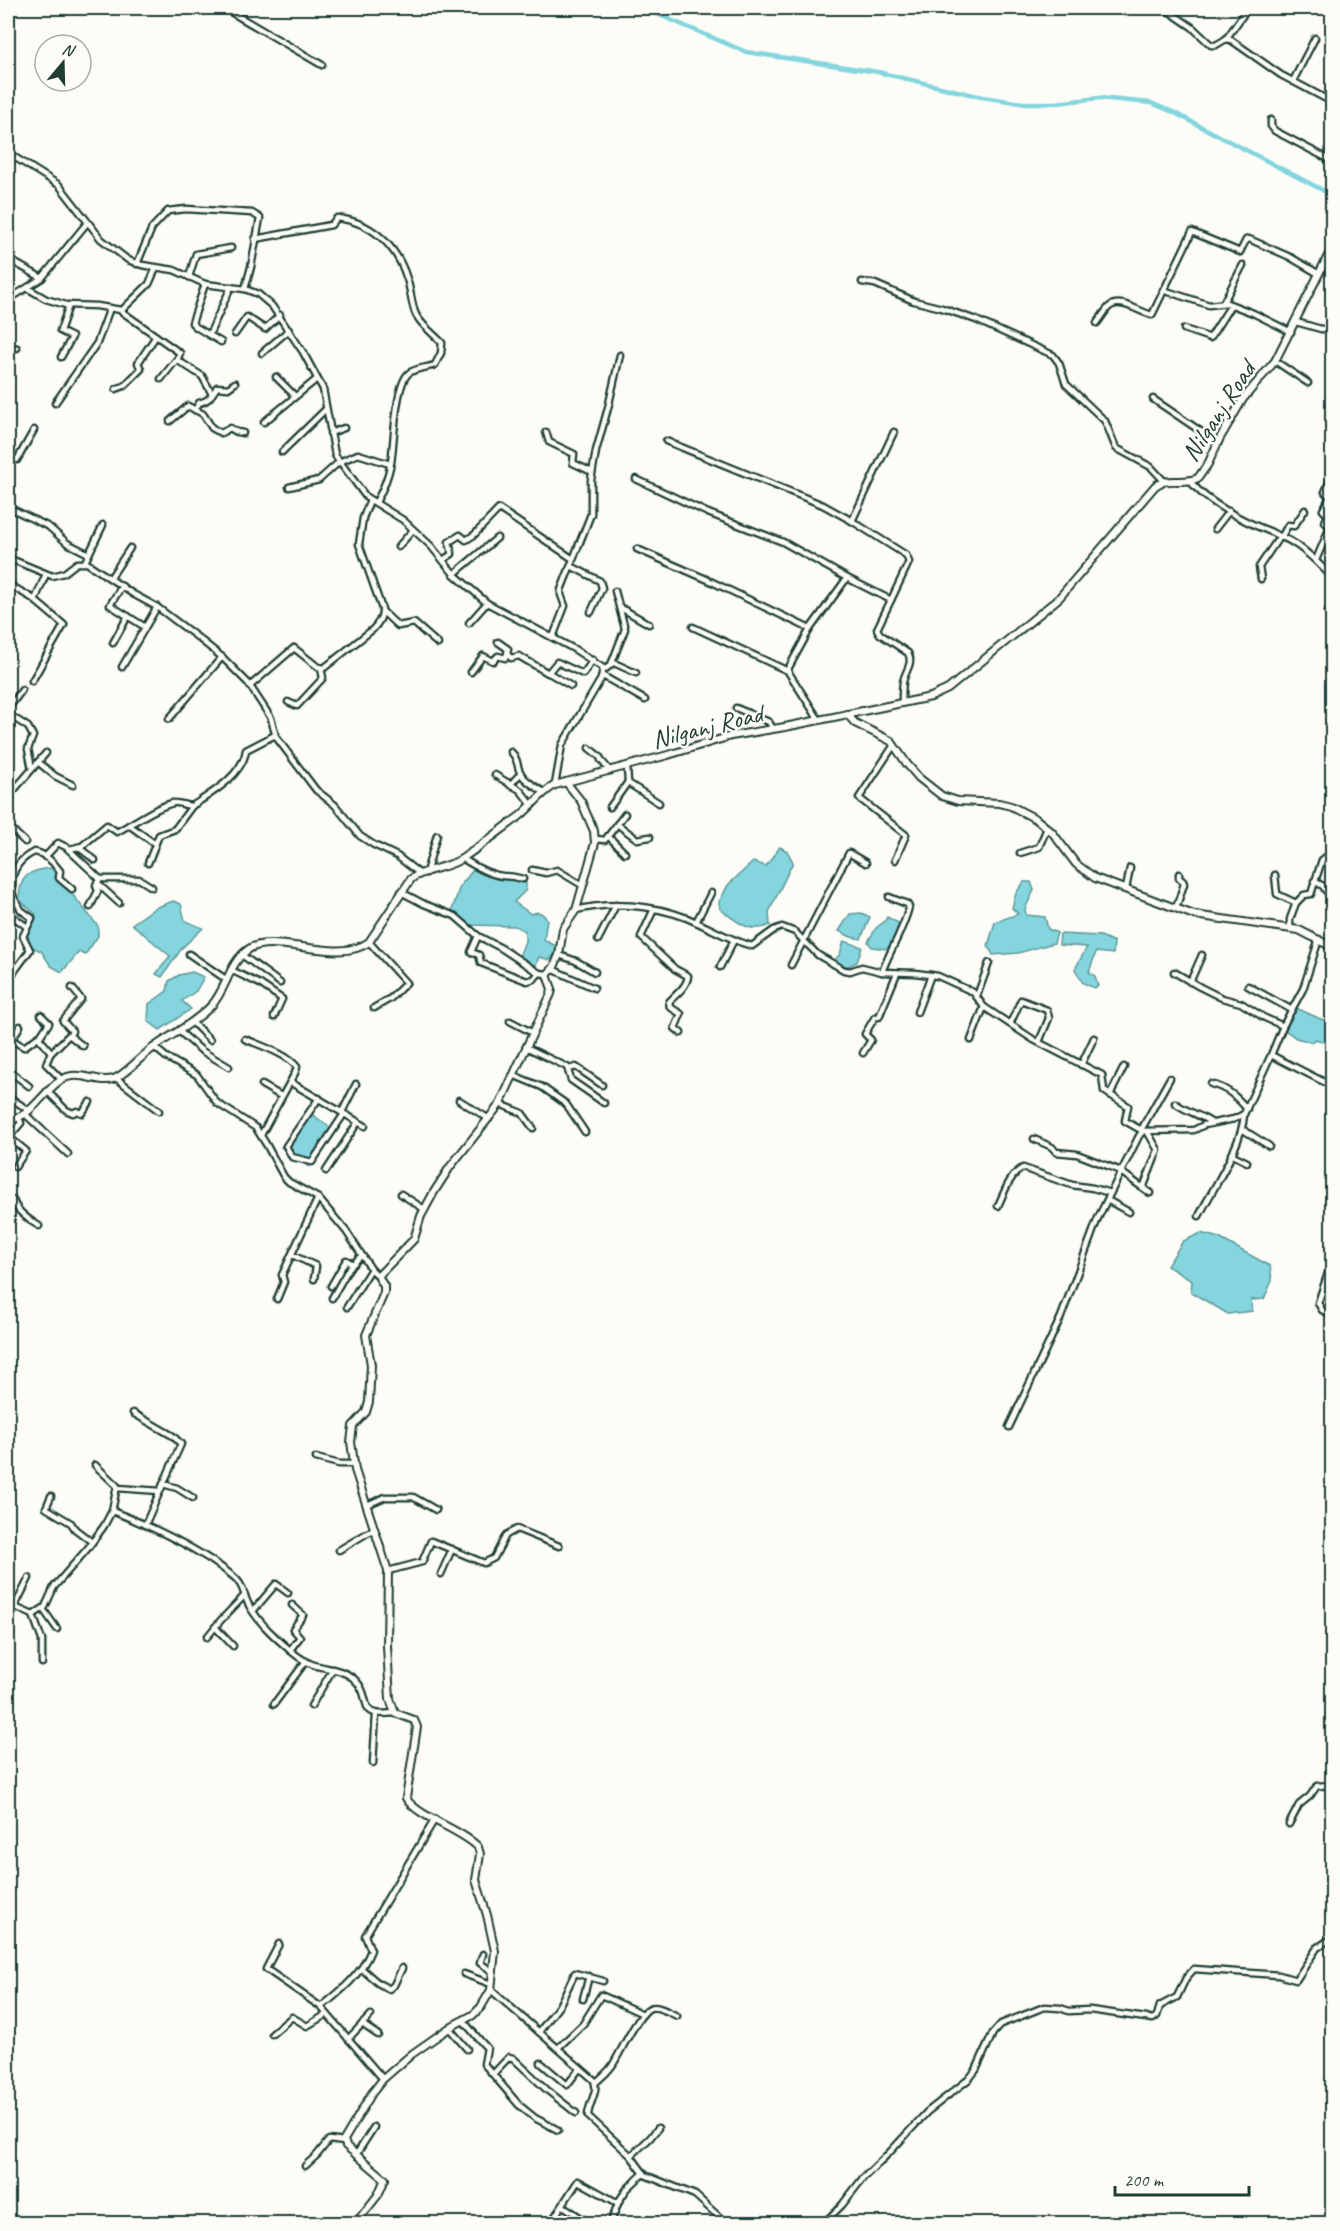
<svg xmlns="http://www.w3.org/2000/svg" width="1340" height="2231" viewBox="0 0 1340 2231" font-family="Caveat,sans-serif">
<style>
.water{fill:#84d5dd;stroke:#5c9899;stroke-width:1.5}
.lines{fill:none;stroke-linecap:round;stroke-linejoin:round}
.canal{stroke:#84d5dd;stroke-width:4.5}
.minor-casing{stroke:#1f3d34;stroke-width:9}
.tertiary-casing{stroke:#1f3d34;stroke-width:10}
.minor{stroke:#fdfcf7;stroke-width:4.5}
.tertiary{stroke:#fdfcf7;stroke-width:6}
.labels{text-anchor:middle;stroke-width:5;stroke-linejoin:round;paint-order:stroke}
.street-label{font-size:26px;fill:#1f3d34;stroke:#fdfcf7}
</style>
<rect width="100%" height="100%" fill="#fdfcf7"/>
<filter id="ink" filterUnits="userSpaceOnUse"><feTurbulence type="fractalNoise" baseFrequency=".0167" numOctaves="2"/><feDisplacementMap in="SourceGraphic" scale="12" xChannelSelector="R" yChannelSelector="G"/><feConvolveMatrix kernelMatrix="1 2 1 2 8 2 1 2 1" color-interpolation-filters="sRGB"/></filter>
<g filter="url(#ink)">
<!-- water -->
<g class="water">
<path d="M780,847L787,851L793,862L769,912L770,925C751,935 736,921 720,909L719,902L728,885L753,862L766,866Z"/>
<path d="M51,868L98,926V936L85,955L79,952L62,972L51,966L41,951L23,943L21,934L36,914L19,900C19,876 29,870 51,868Z"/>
<path d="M473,870H482L526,882V890L514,902L531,914C539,910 542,913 547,919L544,940L556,946V952L550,960L539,957L535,967L527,965L519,957L525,941V931L515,926L469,925L451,913L460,886Z"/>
<path d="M1024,882H1031L1034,890L1025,909L1026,915L1045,917L1048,929L1057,933L1054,943L1018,953L993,955L988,946L995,922L1018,914L1012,908L1016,893Z"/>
<path d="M173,901L181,904L185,921L203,928L182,948L162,977L156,974L170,956L132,924L155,908Z"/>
<path d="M861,913L870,917L861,939L851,937L839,931L850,914Z"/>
<path d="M887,917L900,924L898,934L887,949L872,947L868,942L876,928L885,921Z"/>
<path d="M1060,934L1101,936L1114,942L1113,954L1096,952L1089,972L1095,976L1098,986L1094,988L1083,983L1075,969L1087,947L1059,945Z"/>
<path d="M844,941L862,947L857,962L848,966H837L834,961L840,954Z"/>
<path d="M192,972L204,977L196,991L182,1001L191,1009L160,1030L148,1021L149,1004L167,991L169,981L179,975Z"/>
<path d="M1296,1008L1332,1024V1045L1316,1039L1311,1042L1296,1038L1285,1030Z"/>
<path d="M309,1112L335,1131L309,1167L281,1147Z"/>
<path d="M1201,1233L1219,1238L1270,1266L1272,1281L1264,1299L1251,1300L1252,1311L1228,1314L1191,1292L1192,1281L1167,1266L1183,1241Z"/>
</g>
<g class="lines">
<!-- canal -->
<path class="canal" d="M643,8L746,52L878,72L982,97L1022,103H1056L1099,98L1151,103L1173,112L1332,195"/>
<!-- minor casing -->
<g class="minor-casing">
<g id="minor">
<path d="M224,8L322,65"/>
<path d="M1164,8L1192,27L1211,45H1216L1226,39L1231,40L1281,75L1332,102"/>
<path d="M1226,39L1248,8"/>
<path d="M1293,81L1315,38"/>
<path d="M1271,120V126L1275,131L1332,161"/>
<path d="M8,153L59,185L101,239L128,260L142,265L174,270L205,284L245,289L258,294L272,306L303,352L323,389L335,455L366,497L403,520L431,546L454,574L487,603L574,649L603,668L601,679L562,745L555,785"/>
<path d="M255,239L331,225L337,218C372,222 397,246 407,279C411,290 411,304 416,315C422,326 434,334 442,343L441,353L435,365C427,368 415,368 409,373C395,384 394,445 391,463C388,477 383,490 376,502"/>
<path d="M8,259L42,278"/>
<path d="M137,264L152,228L168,211L186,209L252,213L260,218L251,267L245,289"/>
<path d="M156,268L149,284L121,311L180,353L177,360L202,376L212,394"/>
<path d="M189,277L196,254L231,248"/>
<path d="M862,282L875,284L914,301L942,308L976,320L1053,355L1059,363L1066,384L1105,421L1116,448L1151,467L1164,481"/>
<path d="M205,284L192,323L196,327L221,342"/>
<path d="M27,288L46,299L66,305L97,306L121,310"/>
<path d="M1163,290L1209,305L1227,303L1253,313L1291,332"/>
<path d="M8,300L42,278L87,223"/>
<path d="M1223,303L1243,265"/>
<path d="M1296,322L1321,329H1332"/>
<path d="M1097,323C1101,318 1105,311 1109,307C1120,297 1141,313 1152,315L1192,232L1240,252L1246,240L1249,239L1290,257L1319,274"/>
<path d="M1184,329L1210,338L1231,305"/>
<path d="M235,334L247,317L265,329L280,315"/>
<path d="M209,335L231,287"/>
<path d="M8,346L17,348"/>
<path d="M262,353L289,330"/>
<path d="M61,357L72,337L60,331L69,305"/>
<path d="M1275,361L1308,383"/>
<path d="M276,377L295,396"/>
<path d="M161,379L177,359"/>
<path d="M116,389L124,386L141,369L138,363L156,336"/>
<path d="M1153,399L1218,443"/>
<path d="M55,403L97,343L110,308"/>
<path d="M195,410L199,403C209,401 211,396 217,387L228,388L235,383"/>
<path d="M170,421L188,406L203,414L212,428L221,433L230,428L237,432L243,433"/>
<path d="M264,422L317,379"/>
<path d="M546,432L549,442L574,454L573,463L592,472"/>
<path d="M330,433L344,428"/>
<path d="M666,441L823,505L852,521L906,555L909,562L891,600"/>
<path d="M282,452L326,409"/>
<path d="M8,458L17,460L34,430"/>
<path d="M636,479L708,513L783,542L847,578"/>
<path d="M1191,482C1206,502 1245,522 1269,531C1276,535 1283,537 1290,541C1306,550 1319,564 1332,577"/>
<path d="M289,487L319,480L339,462L358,454L390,464"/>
<path d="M8,507L49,527L67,543L89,554"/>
<path d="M852,521L894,432"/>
<path d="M1215,529L1229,511"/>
<path d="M1282,536L1288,525L1294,526L1305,510"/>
<path d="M398,547L413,530"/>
<path d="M637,549L706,579L810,629"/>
<path d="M8,558L52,576L64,573L77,563H87L133,594L157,607L197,637L222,657L248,683L271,718L276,737L316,790L335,805L360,836L374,845L397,856L420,874"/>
<path d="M443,560L452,554L449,542L460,535L466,540L474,535L499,509L573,559"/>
<path d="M1316,560L1330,527L1325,522L1328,515L1323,510L1330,497L1325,492L1332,476"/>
<path d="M85,562L103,525"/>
<path d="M571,566L600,581L602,588L591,612"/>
<path d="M454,574L497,538"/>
<path d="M111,577L130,548"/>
<path d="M1261,579L1259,567L1280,536"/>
<path d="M8,584L32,598L64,625L32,681"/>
<path d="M122,586L110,605L145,627"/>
<path d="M35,600L46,574"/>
<path d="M621,608L649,624"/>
<path d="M1328,611L1332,601"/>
<path d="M383,612L398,626L414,623L438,644"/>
<path d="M469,623L487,603"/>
<path d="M693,627L788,671"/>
<path d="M553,637L565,606L561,595V590L591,514V480L596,451L608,408L620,355"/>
<path d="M498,642L508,649L507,654L511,658L519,656L548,673L557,662L583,674L593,660"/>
<path d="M113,643L128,616"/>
<path d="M612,662L636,673"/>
<path d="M122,667L157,607"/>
<path d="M604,670L611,665L625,629L615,591"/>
<path d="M471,672L483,656L493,661L498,656L505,658L507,655"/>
<path d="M549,673L571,686"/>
<path d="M603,676L645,700"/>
<path d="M250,686L294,648L318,667L324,668L372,630C377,625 383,617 382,609L359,544L363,518L370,500"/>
<path d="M288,702L297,706L323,678L321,668"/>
<path d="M736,708L769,722L773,729"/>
<path d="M8,709L22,690"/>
<path d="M8,714L28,727L33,736L28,749L32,769"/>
<path d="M169,719L222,657"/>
<path d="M819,720L789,673L788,669L810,629L847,578L891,600L877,629L880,634L908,653C914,663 905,671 903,682C902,688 902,696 902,703"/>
<path d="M894,745L859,798L906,835L895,860"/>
<path d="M589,748L600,757L601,760L610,771"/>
<path d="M511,752C519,759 516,766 521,774C526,782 536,787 544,792"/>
<path d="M38,762L55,776L73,785"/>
<path d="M627,766L628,783L659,803"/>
<path d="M495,775L520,790L532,805"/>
<path d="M510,785L521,773"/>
<path d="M8,797L46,753"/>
<path d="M610,807L628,782"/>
<path d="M617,824L637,839L650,837"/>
<path d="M129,825L154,843"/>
<path d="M8,826L25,842"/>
<path d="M608,836L625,853"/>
<path d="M596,839L605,840L625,814"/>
<path d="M78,847L95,860"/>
<path d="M68,849L100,879L96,885L98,891L90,907"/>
<path d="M1020,853L1039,847L1047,828"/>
<path d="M45,857L58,843L70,849L82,846L107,825L117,832C134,823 155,807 173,803C179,802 186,806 192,806C212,793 243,775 246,750L275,735"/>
<path d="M462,858C474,866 489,875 503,876C511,876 516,877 523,879"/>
<path d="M148,863L159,835L175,829L192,806"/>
<path d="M532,870L546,873L557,870L582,885"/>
<path d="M426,873L437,835"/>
<path d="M1275,875L1277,894L1296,903L1290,919V929"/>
<path d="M100,879H139L152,887"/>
<path d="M1314,881L1323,886L1326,891H1332"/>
<path d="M97,883L119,903"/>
<path d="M1126,889L1130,868"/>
<path d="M401,892L424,904L455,916L478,936L501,948L539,973L547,974"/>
<path d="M1296,903L1304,895L1311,894L1322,860L1331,853"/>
<path d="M8,905L13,896C10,876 14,862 34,852C44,853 54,863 60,871L59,878L72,889"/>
<path d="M1176,908L1184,884L1183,881L1179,878V874"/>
<path d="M654,909L641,937L675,969L688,976C687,987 676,994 669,1002L670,1007L681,1014L675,1028L681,1033"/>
<path d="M576,910C611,901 653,905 687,918C709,927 729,940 752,946L774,930L782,927L795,932L818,955L844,970L850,971L862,967L882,972L915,973L938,976L973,992L984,1007L1034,1040L1102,1075L1104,1091L1128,1106L1125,1121L1143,1131"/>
<path d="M696,922L711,893"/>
<path d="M8,925L15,918L27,927"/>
<path d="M478,936L471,952L479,955L481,963L527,981L534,979L539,973"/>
<path d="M1319,939L1303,989L1283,1026L1271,1055L1332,1086"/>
<path d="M598,940L616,905"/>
<path d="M369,942L406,983L391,998L374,1008"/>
<path d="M189,954L227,980"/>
<path d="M242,955L280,983"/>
<path d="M559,955L576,961L595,972"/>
<path d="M791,965L849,853L866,863"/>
<path d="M720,967L734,940"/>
<path d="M552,969L594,988"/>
<path d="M231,970L260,984L282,999L274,1017"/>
<path d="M882,972C890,950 903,931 909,907L907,904L889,897"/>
<path d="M1174,972L1200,987L1222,998L1241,1003L1263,1017L1283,1026"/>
<path d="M8,980L30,950L23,936L32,918L21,910L13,896"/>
<path d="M1190,982L1202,955"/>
<path d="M1248,986L1292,1010"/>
<path d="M977,996L989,963"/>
<path d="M917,1012L931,975"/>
<path d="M510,1021L533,1033"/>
<path d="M192,1022L210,1040"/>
<path d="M1010,1024L1021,1000L1047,1010L1049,1018L1039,1042"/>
<path d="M179,1031L202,1051L229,1067"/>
<path d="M70,1035L72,1031L63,1021L81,999L72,988"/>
<path d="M39,1038L49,1023L41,1015"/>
<path d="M245,1039C259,1045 288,1054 297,1067L295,1073L261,1135"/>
<path d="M12,1040L20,1026"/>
<path d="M971,1040L984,1007"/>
<path d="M8,1044L12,1040L24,1047L38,1037L51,1052L46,1064L62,1080"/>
<path d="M154,1047L166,1057L197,1075L217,1103L256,1128L266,1144L284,1177L289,1182L318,1198L346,1231L371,1269L379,1277"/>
<path d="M526,1047L567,1067L571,1080L604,1103"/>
<path d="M51,1053L69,1035L83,1046"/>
<path d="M863,1053L871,1040L865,1034L875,1017H879L897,973"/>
<path d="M1081,1065L1094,1038"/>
<path d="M569,1069L576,1067L602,1085"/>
<path d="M8,1070L29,1086"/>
<path d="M513,1075L542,1087L566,1104L585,1132"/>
<path d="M116,1078L159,1111"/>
<path d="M290,1082L365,1126"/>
<path d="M1211,1084C1227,1088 1236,1096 1247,1109"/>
<path d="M262,1085L281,1096"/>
<path d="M47,1091L66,1110L73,1113L77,1111L82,1113L90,1102"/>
<path d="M1110,1095L1124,1067"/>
<path d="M8,1096L28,1110"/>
<path d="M319,1098L286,1146L292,1157L312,1162L344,1114"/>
<path d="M459,1100L489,1119"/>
<path d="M1175,1103C1187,1112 1199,1114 1212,1123"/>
<path d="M500,1104L522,1113L533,1128"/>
<path d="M342,1112L356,1084"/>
<path d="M25,1114L68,1154"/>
<path d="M1242,1129L1269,1146"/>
<path d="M1141,1130L1170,1078"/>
<path d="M1034,1139L1052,1147L1056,1152L1077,1154L1121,1171"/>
<path d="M1231,1154L1247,1162"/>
<path d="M15,1167L26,1151L9,1137L21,1123L19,1118"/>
<path d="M326,1171L358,1122"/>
<path d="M1121,1172L1150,1193"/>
<path d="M1143,1188L1158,1150L1147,1131"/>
<path d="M401,1194L424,1209"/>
<path d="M8,1198L13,1200C16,1211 29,1220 39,1226"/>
<path d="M1107,1200L1129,1212"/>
<path d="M998,1206C1004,1193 1010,1174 1023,1168L1072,1185L1093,1188L1110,1193"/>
<path d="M1199,1216C1213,1188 1243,1144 1244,1114"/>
<path d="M292,1255L316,1266L314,1279"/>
<path d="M1332,1261L1318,1303L1322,1310L1332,1315"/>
<path d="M331,1286L346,1260L353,1264"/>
<path d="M332,1298L349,1268L361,1256"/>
<path d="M277,1299L284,1282L282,1275L318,1198"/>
<path d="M347,1307L371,1269"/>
<path d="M133,1413L173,1436L181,1444L145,1525"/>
<path d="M1009,1427L1061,1317L1098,1218L1139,1136L1143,1131L1194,1130L1204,1125L1234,1119L1244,1114L1271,1055"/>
<path d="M316,1458L339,1464H354"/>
<path d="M95,1465L117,1486L112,1511"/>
<path d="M163,1484L177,1488L193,1498"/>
<path d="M117,1488L160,1491"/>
<path d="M51,1496L46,1508L71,1523L75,1529L92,1542"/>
<path d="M367,1505L385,1497H413L436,1510"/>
<path d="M339,1550L374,1529"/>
<path d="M388,1571L422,1562L431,1541L484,1563L494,1558L506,1535L517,1529L559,1546"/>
<path d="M441,1574L452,1549"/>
<path d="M8,1604L33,1615L45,1607L54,1587L88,1548L104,1526L112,1511C153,1527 194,1546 229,1573C246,1585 241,1592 250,1607C260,1624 276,1638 291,1651C297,1656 305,1662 314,1665C327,1669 342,1669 353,1678C376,1698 352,1718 395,1713"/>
<path d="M15,1606L29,1578"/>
<path d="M43,1609L57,1629"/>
<path d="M253,1611L276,1584L288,1593"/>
<path d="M33,1615L42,1640V1663"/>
<path d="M215,1627L233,1646"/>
<path d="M207,1637L221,1620L245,1595"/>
<path d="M290,1650L300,1637L293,1629L303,1615L292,1605"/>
<path d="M274,1704L306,1661"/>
<path d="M311,1706L333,1669"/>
<path d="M373,1763L376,1715"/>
<path d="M1289,1824L1299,1805L1310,1796L1317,1786L1332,1785"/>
<path d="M279,1944L266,1969L321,2007"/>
<path d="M483,1954L480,1963L492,1971"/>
<path d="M362,1969L378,1983L389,1989L394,1985L402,1968"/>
<path d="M464,1974L491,1984"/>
<path d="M491,1990L594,2080C599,2092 588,2104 588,2116L631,2156L645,2175L695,2195L727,2224"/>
<path d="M583,1999L589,1976"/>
<path d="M463,2021C472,2030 478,2039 487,2048L484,2064L519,2105L535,2118L558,2130"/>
<path d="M362,2024L378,2035"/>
<path d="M449,2028L467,2049"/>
<path d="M539,2032L559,2006L575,1973L603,1981"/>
<path d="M272,2034L292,2017L307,2026L327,2014"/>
<path d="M348,2039L371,2015"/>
<path d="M558,2048L583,2024L601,1995L643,2014"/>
<path d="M541,2063L567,2085L580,2068"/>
<path d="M493,2074L509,2057L513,2058L547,2090L576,2113"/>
<path d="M383,2079L321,2007C340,1992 362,1974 371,1950L365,1936L435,1819"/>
<path d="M595,2083C601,2078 607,2073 612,2066C620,2054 638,2013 650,2008C658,2005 670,2013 677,2016"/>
<path d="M356,2155L374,2127"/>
<path d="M631,2156L650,2138L658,2128"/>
<path d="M305,2166L317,2155L329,2140L344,2142"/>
<path d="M562,2205L590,2224"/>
<path d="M550,2224L578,2181L618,2203"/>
<path d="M610,2224L619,2201L627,2189L644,2173"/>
<path d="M823,2224L842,2205L863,2178L890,2152L927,2112L969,2079L976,2070L993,2033L1001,2024L1044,2007L1060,2008L1069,2011L1090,2010L1153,2019L1157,2016L1160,2006L1177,1997L1186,1978L1194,1969L1279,1975L1296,1980L1317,1948L1332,1938"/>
</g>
</g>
<!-- tertiary casing -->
<g class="tertiary-casing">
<g id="tertiary">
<path d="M847,714L855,723L891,741L907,764L919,778L942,796L958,801L999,803L1011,806L1036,819L1052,832L1076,864L1095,878L1194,915L1299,930L1332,947"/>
<path d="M8,1119C30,1120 43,1091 61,1080C80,1068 101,1087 118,1077C130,1069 141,1057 153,1048C172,1034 195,1023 212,1005C227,988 229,962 249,949C274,932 338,965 369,942L411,879C426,868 447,869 463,858C482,845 501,830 520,816C532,806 541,793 555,785L668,755L731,736L785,727L931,697L948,689L1059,598L1155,486C1168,476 1183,485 1198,478L1208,464L1220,438L1243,399L1275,361L1332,248"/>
<path d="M355,2224L378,2195L385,2179L346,2146L344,2140L372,2093L383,2079L412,2054L452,2026L473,2015L481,2007L491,1990L495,1951L487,1915L476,1880L480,1854L478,1847C461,1829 417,1817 406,1798L417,1727L414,1720L395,1713L390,1699L387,1646L388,1571L355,1470L351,1442L353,1426L366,1412L369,1402L371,1365L366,1335L384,1293V1286L379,1278L380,1274L414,1239L421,1216L434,1192L450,1167L500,1104L551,994L552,989L547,975L554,967L559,955L563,929L576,910L595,843L594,831L581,801L566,782"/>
</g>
</g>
<!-- minor -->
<use href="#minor" class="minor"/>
<!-- tertiary -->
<use href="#tertiary" class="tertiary"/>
</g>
</g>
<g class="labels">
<!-- street labels -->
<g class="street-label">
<text transform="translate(1218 411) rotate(-57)" y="9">Nilganj Road</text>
<text transform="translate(707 726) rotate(-14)" y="9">Nilganj Road</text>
</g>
</g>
<!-- margin -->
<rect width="1340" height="2231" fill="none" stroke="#fdfcf7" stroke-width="30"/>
<rect x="15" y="15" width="1310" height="2201" fill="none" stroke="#1f3d34" stroke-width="2" filter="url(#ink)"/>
<!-- north arrow -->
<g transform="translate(63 63) rotate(19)"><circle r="28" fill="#fdfcf7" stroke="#a4b0a9" stroke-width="1.5"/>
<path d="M0-4.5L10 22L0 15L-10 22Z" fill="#1f3d34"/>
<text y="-9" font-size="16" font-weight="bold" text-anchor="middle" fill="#1f3d34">N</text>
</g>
<!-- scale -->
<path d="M1115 2186v9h134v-9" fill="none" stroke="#1f3d34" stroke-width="3"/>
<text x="1124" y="2186" font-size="18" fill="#1f3d34" stroke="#fdfcf7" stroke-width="4.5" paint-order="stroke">200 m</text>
</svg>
